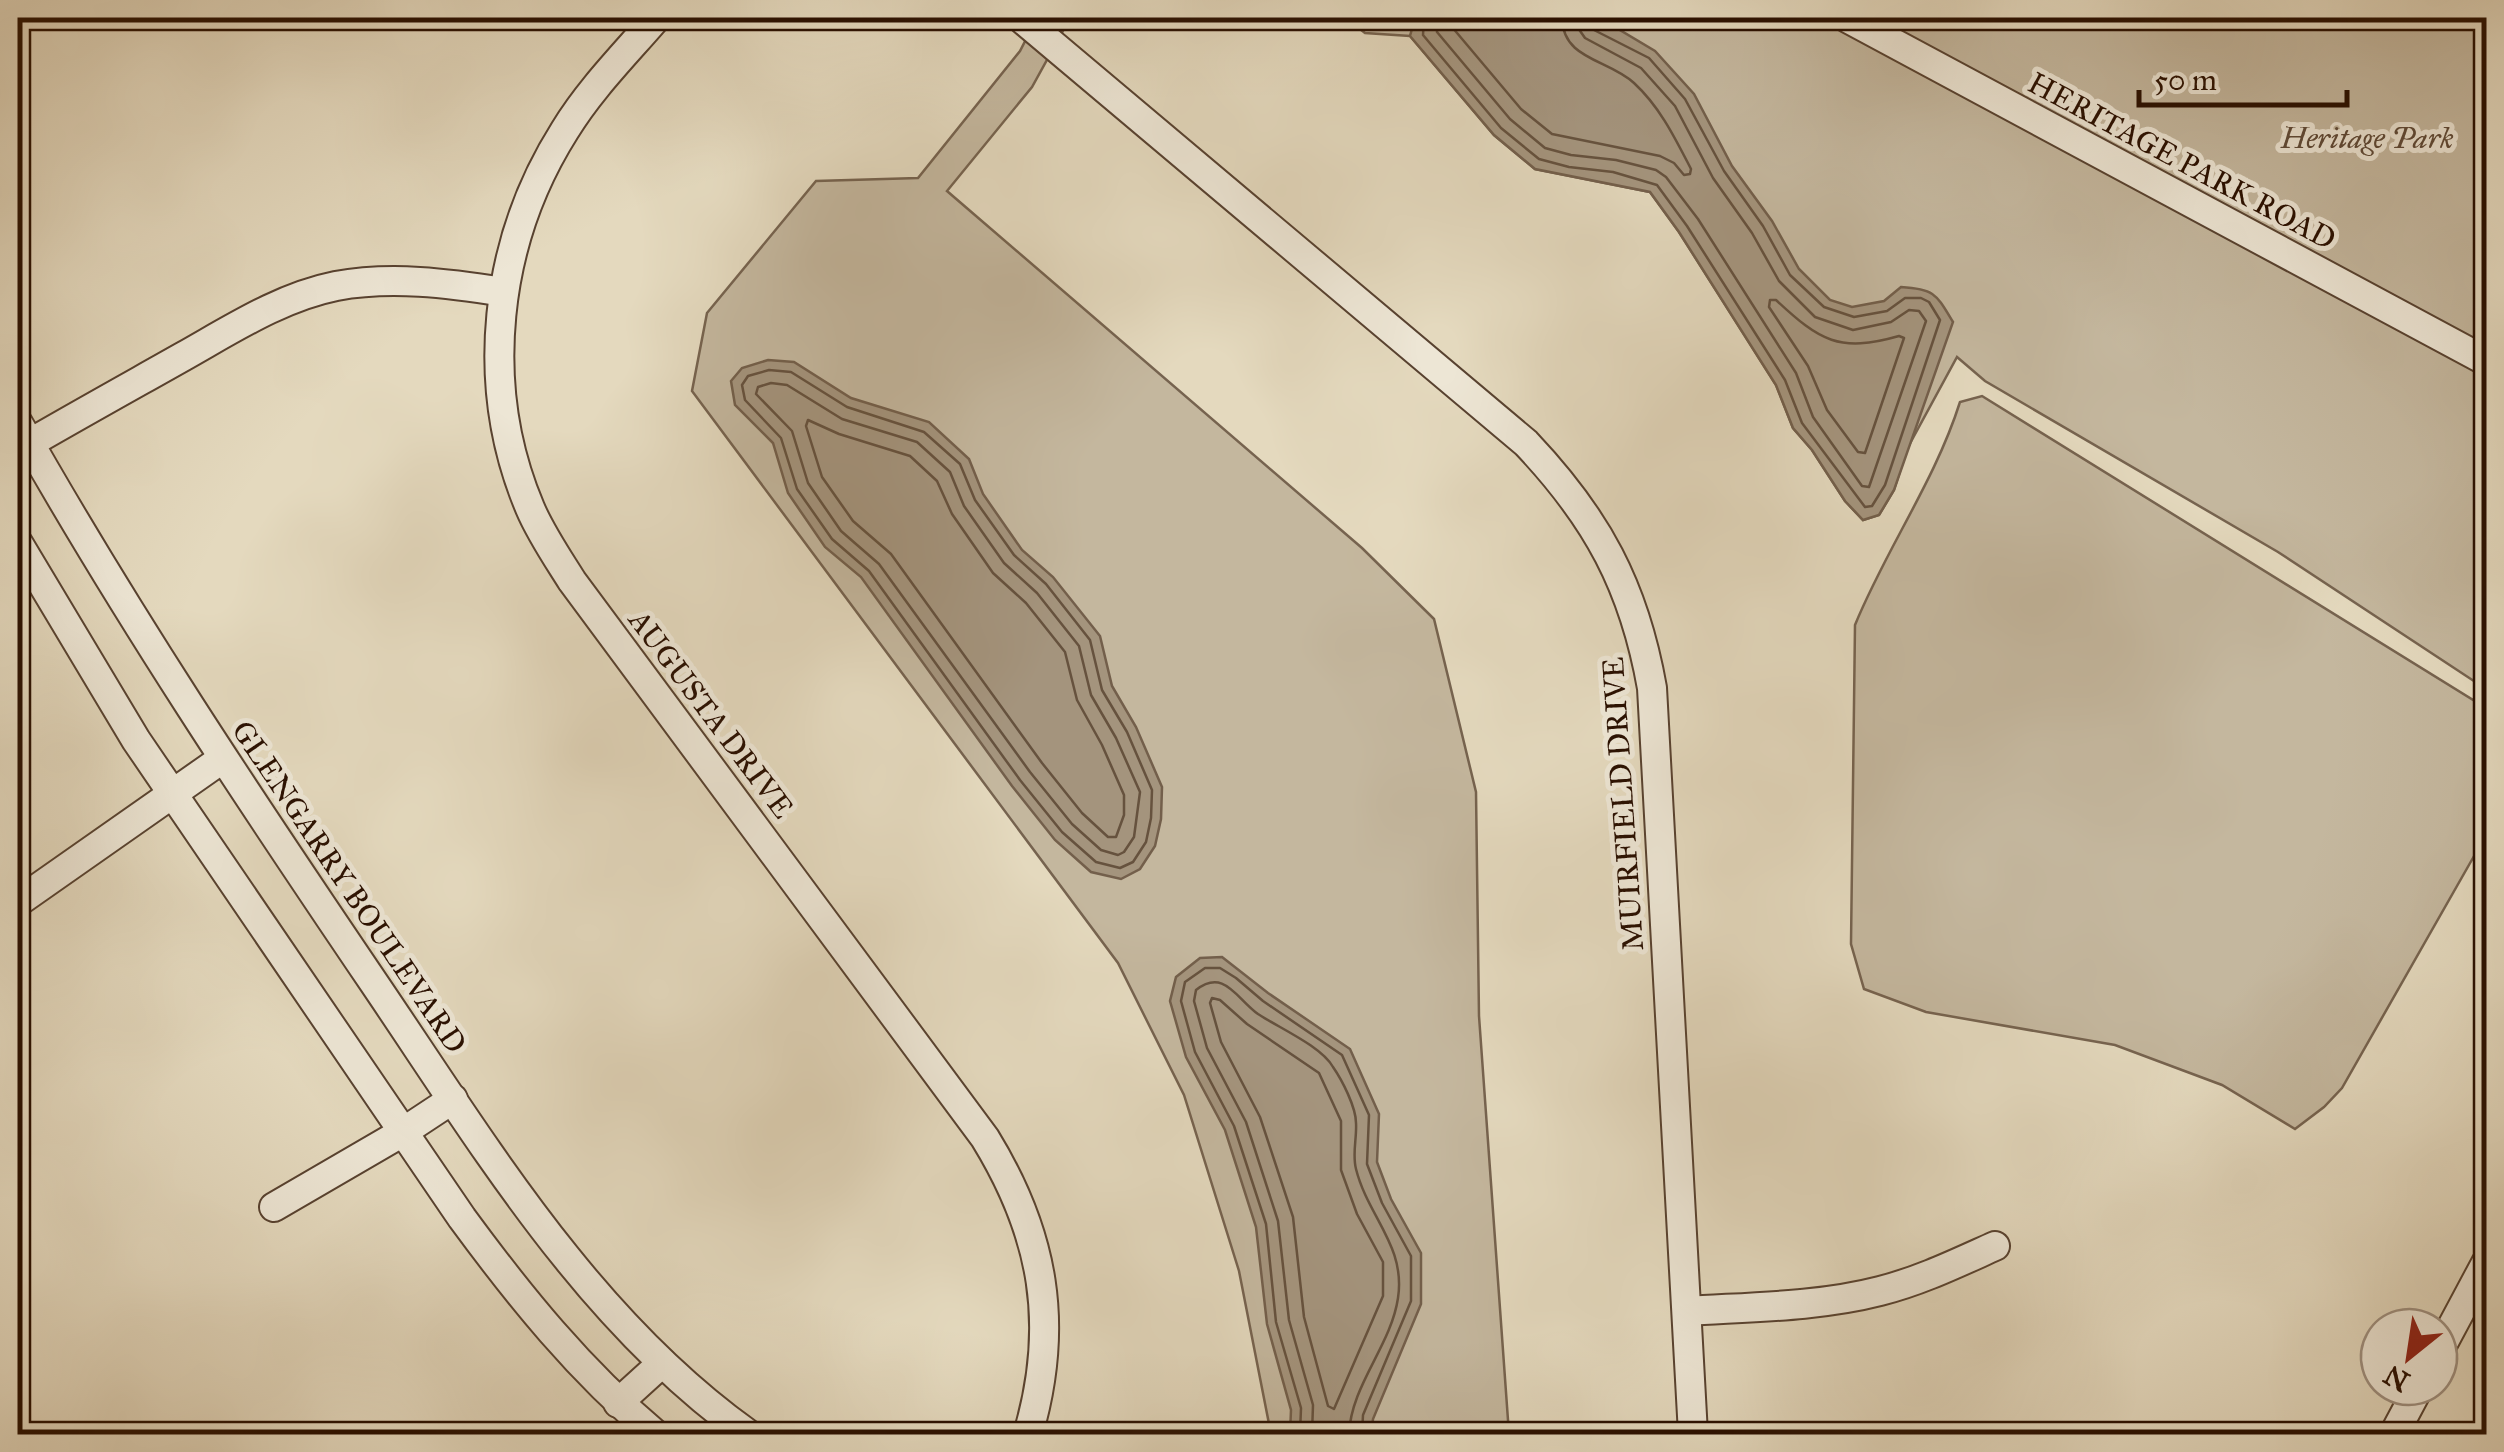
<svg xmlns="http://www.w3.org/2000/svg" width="2504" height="1452" viewBox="0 0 2504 1452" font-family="'IM FELL Great Primer',serif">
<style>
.green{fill:#c4b79e;stroke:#76634f;stroke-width:2.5}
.water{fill:#a4947d;stroke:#735f4b;stroke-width:2.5}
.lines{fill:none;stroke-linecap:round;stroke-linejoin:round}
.shore{stroke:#66523e;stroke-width:2.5}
.minor-casing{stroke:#584230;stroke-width:32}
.minor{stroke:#ede6d5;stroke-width:28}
.labels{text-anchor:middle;stroke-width:10;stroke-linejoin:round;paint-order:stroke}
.park-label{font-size:30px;font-style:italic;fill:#5f4a37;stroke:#ede6d5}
.street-label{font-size:30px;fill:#290f00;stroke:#ede6d5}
</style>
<rect width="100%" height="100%" fill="#e4d9be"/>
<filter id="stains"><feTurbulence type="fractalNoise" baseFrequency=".002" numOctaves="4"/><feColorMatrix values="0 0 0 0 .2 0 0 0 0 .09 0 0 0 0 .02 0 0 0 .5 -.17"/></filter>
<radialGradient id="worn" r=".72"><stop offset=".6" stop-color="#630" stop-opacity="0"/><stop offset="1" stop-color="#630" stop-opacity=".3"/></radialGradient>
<!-- green -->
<g class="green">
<path d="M1037,18H1070L1032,87L947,191L1362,548L1434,619L1476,792L1479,1016L1509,1434H1271L1239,1271L1184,1095L1118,963L692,391L707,313L816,181L918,178L1020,51Z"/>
<path d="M1346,18H2486V689L2278,552L1985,381L1957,357L1907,449L1894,490L1879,515L1863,520L1845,501L1812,450L1793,428L1776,385L1679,232L1650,192L1535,169L1494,135L1410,36L1365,33Z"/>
<path d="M1982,396L2486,708V835L2342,1088L2324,1107L2295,1129L2222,1085L2115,1045L1926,1012L1864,989L1851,944L1855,625C1886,549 1935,481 1960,402Z"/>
</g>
<!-- water -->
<g class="water">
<path d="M1415,18H1586L1613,26L1655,51L1694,94L1732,166L1772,221L1799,269L1830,300L1852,307L1884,301L1901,287C1935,289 1936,294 1953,322L1894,490L1879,515L1863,520L1845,501L1812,450L1793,428L1776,385L1679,232L1650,192L1535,169L1494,135L1410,36Z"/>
<path d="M768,360L794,362L851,398L929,422L969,459L983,494L1022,550L1053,577L1100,636L1112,686L1136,727L1162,787L1161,819L1155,846L1140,869L1121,879L1091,872L1055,840L1012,786L861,577L825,547L788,493L773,443L735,405L731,381L742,368Z"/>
<path d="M1222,957L1268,993L1350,1049L1379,1114L1377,1162L1391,1199L1421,1253V1304L1373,1419L1371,1434H1290L1291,1410L1267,1324L1256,1227L1225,1130L1186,1057L1170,1001L1176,977L1200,958Z"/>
</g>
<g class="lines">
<!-- shore -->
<g class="shore">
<path d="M1424,18L1423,35L1501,128L1539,159L1569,167L1613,172L1657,185L1687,226L1785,380L1802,423L1865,507L1872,506L1885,485L1940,320L1929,302L1921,298H1905L1887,311L1854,317L1824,307L1790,275L1763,226L1724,171L1685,99L1649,58L1594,30L1590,18"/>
<path d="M1437,18V32L1510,119L1545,148L1571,155L1616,160L1656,170L1666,177L1698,219L1796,373L1813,417L1862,486L1869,487L1926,321L1919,311L1909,310L1891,322L1853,330L1815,317L1779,281L1752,233L1713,178L1675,106L1641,68L1585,38L1578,28L1577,18"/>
<path d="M1452,18V27L1521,109L1552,134L1660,156L1674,163L1684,175L1690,174L1691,169C1675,138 1660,107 1634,83C1608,59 1563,60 1562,18"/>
<path d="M1770,300H1776C1820,341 1839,353 1899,336L1904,338L1865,453L1858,452L1827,410L1808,366L1769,307Z"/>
<path d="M769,370L791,372L847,407L924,432L960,464L975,500L1014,555L1046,584L1090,640L1102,690L1127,732L1152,790L1151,818L1146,842L1133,862L1120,868L1096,862L1062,832L1020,780L869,571L832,539L797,489L781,438L745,400L742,385L748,376Z"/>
<path d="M771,383L787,385L842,419L917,442L950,472L964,506L1004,563L1037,593L1079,646L1091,695L1116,738L1140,792L1134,837L1124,852L1118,855L1101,850L1072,824L1030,772L879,564L841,531L808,483L792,431L756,394L758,387Z"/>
<path d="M808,420L839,434L910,456L937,481L952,514L993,573L1026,603L1065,652L1077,700L1102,745L1124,795V815L1116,837H1108L1082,813L1042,763L891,554L853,521L822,477L806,426Z"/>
<path d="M1212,998L1220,1000L1247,1024L1319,1073L1341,1121V1170L1357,1214L1383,1262V1296L1334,1409L1328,1406L1304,1317L1293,1217L1260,1117L1221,1042L1210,1003Z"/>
<path d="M1300,1434L1301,1408L1276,1322L1266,1224L1234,1126L1195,1052L1181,1001L1185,982L1205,968H1220L1236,978L1263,1001L1342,1055L1369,1115L1367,1164L1382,1203L1411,1256V1301L1363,1415L1362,1434"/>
<path d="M1312,1434L1313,1405L1289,1320L1278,1221L1246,1122L1207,1048L1194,1001L1196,990C1224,968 1236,998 1258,1014C1279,1028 1321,1046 1333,1067C1342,1080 1356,1107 1356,1123C1357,1138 1352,1154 1356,1169C1368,1217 1406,1246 1398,1298C1391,1346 1351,1385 1349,1434"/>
</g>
<!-- minor casing -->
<g class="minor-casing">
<g id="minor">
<path d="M656,18C625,54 590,89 565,130C494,242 478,385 530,508C541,534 557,557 572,581L985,1138C1044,1234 1060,1325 1028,1434"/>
<path d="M1021,18L1526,443C1597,518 1634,586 1652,688L1693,1434"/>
<path d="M1847,18L2486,361"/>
<path d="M18,423C127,616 250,800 374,983C484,1145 587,1319 748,1434"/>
<path d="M18,450C73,418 129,387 184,356C232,329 281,297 336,286C391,276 448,283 503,292"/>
<path d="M18,543L136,740L462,1218C520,1297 580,1371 655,1434"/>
<path d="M18,902L222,759"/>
<path d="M274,1207L403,1132L453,1099"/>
<path d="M1687,1311C1750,1307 1818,1307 1880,1291C1920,1281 1957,1263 1995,1246"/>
<path d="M2439,1351L2486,1263"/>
<path d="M618,1403L662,1363"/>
<path d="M2394,1434L2419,1387"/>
</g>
</g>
<!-- minor -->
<use href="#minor" class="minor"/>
</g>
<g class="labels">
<!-- park labels -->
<g class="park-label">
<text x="2367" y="148">Heritage Park</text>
</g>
<!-- street labels -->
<g class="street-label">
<text transform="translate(2182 161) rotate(28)" y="10">HERITAGE PARK ROAD</text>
<text transform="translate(711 714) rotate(53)" y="10">AUGUSTA DRIVE</text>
<text transform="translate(1623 804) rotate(-94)" y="10">MUIRFIELD DRIVE</text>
<text transform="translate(349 887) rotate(56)" y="10">GLENGARRY BOULEVARD</text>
</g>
</g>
<!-- margin -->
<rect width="2504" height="1452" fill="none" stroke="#e4d9be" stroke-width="60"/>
<rect x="20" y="20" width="2464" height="1412" fill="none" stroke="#290f00" stroke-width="5"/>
<rect x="30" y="30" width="2444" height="1392" fill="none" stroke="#290f00" stroke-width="2.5"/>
<!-- north arrow -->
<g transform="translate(2409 1357) rotate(210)"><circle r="48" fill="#ede6d5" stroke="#9f9080" stroke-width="2.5"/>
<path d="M0-8L18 38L0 25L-18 38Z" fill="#8f2418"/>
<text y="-15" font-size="28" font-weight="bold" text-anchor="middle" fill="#290f00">N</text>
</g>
<!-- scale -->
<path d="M2139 90v15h208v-15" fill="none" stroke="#290f00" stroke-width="5"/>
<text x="2154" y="90" font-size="30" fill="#290f00" stroke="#ede6d5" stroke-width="8" paint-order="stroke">50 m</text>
<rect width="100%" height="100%" filter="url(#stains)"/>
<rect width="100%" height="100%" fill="url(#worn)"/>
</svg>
